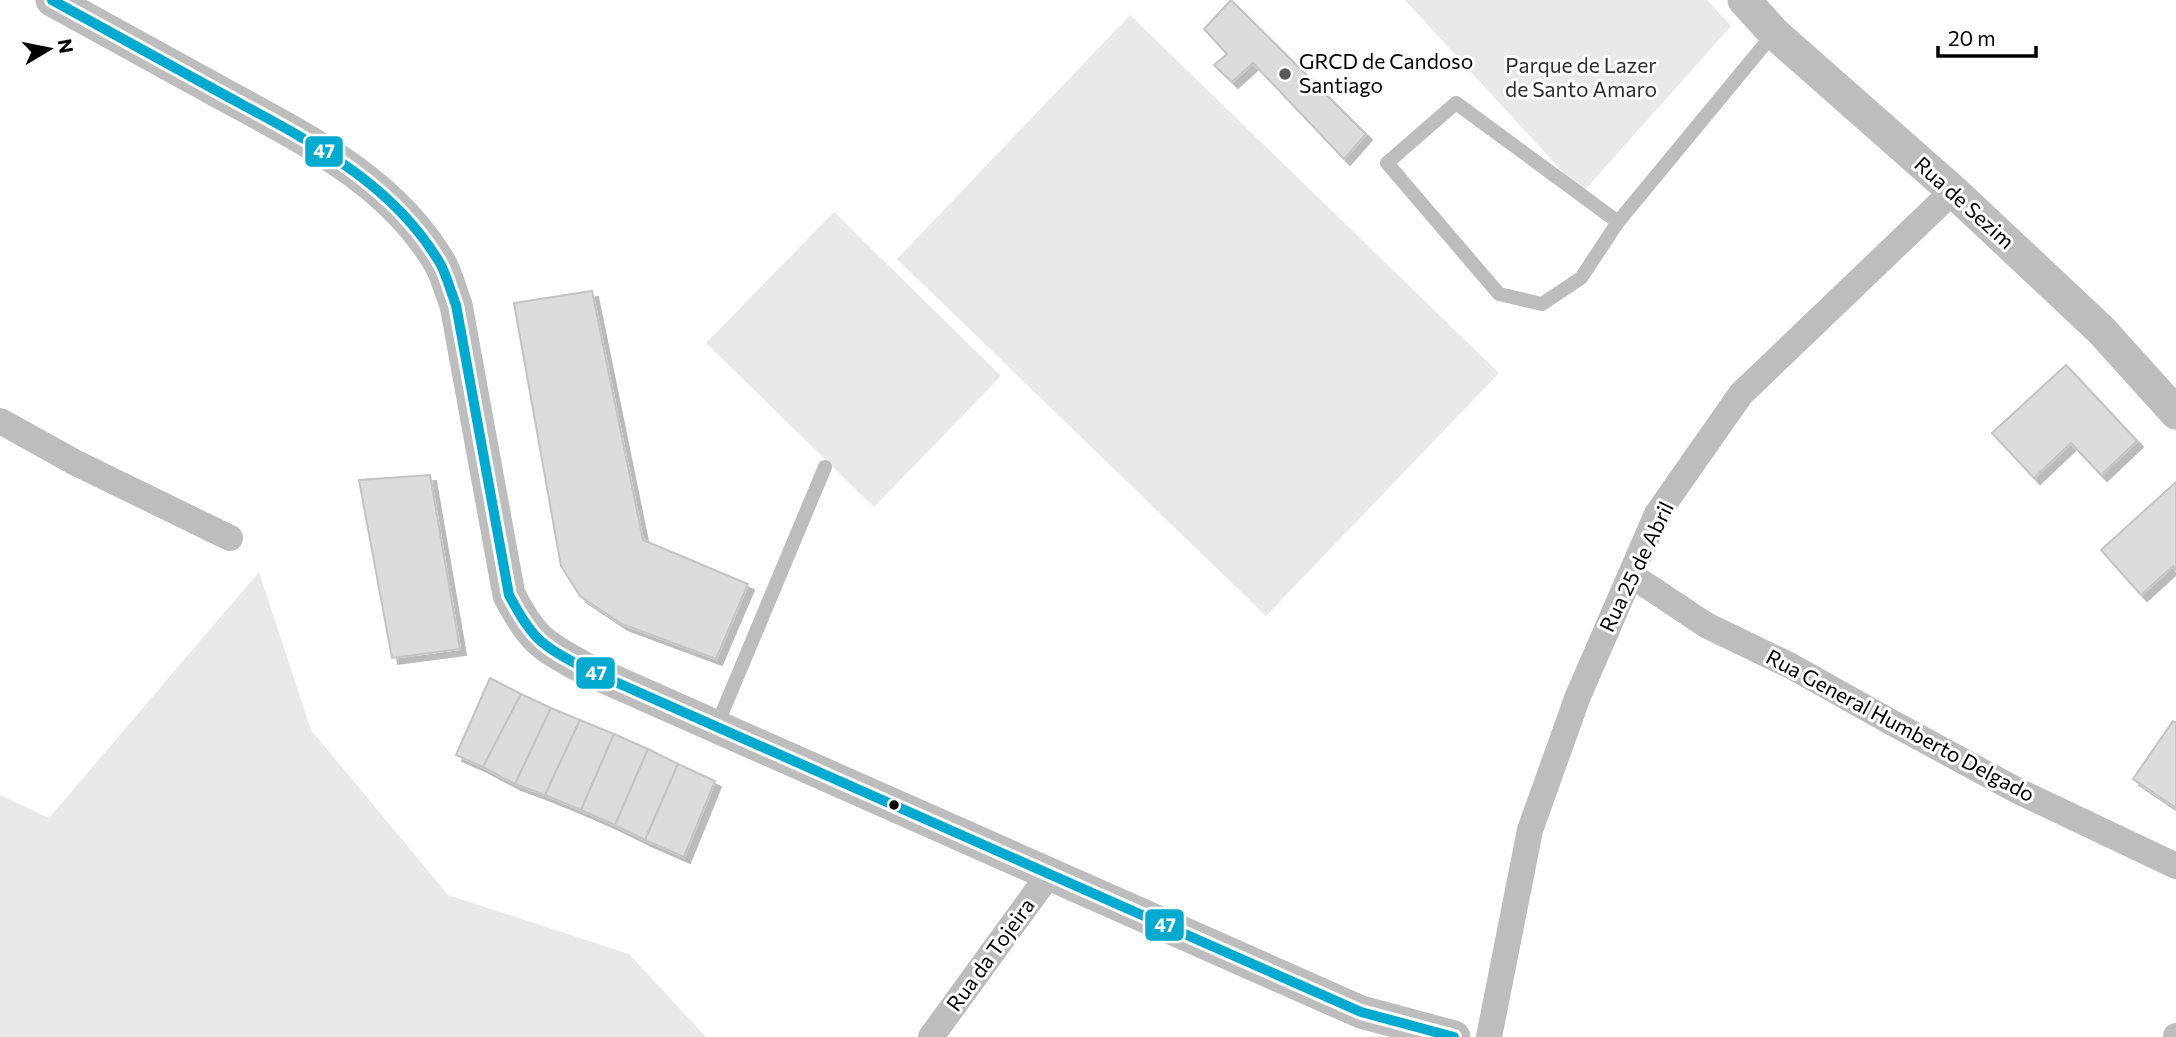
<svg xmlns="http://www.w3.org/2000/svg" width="2176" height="1037" viewBox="0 0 2176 1037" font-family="Commissioner,sans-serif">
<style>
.green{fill:#e9e9e9}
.building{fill:#dcdcdc;stroke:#c4c4c4;stroke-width:2;filter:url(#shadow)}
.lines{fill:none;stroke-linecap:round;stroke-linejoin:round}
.service{stroke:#bdbdbd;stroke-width:14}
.minor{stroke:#bdbdbd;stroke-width:26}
.tertiary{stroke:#bdbdbd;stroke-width:33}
.bus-1-casing{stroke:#fff;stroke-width:16}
.bus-1{stroke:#00a9ce;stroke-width:10}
.poi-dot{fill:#595959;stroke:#fff;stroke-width:2.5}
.bus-dot{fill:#000;stroke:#fff;stroke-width:2.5}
.labels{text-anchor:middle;stroke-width:6;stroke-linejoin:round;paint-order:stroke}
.poi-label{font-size:21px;fill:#000;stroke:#fff;text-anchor:start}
.park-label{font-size:21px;fill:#2e2e2e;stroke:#fff}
.street-label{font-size:21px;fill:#000;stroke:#fff}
.line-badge{stroke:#fff;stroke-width:2.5}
.badge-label{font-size:19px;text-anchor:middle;font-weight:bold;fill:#fff}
</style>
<defs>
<filter id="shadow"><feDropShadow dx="6" dy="6" stdDeviation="0" flood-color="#0004"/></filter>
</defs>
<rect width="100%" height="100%" fill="#fff"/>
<!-- green -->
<g class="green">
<path d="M1405,0H1707L1731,26L1582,193Z"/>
<path d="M1130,15L1499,373L1266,616L897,259Z"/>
<path d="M834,212L1001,376L874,507L706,343Z"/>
<path d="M259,572L311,730L448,895L629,954L706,1037H0V795L49,818Z"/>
</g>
<!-- building -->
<g class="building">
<path d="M1231,0L1366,134L1344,159L1253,63L1232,82L1214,65L1227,54L1204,29Z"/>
<path d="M592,291L643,540L748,584L716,659L622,624L580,596L561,566L514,303Z"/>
<path d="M2066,365L2137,441L2101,475L2071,443L2034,478L1992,433Z"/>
<path d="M430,475L460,649L392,658L359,480Z"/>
<path d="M2176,482V570L2173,566L2141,595L2101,550Z"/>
<path d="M490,678L521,694L483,767L456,755Z"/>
<path d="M521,694L551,708L515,784L483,767Z"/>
<path d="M551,708L580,720L545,795L515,784Z"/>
<path d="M580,720L614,734L581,810L545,795Z"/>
<path d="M2173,721L2176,723V808L2133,779Z"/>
<path d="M614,734L648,749L615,825L581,810Z"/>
<path d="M648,749L678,764L645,840L615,825Z"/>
<path d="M678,764L715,781L684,857L645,840Z"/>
</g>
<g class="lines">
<!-- service -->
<g class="service">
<path d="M1618,222L1456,103L1387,163L1499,294L1542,304L1581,278L1618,222L1774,33"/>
<path d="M717,725L825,467"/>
</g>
<!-- minor -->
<g class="minor">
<path d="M0,421L76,463L230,538"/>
<path d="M1631,575L1706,625L1791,666L1889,721L2018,791L2176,866"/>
<path d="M931,1037L1050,873"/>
<path d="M1489,1037L1530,830L1578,696L1657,514L1741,394L1953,191"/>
<path d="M2176,1037V1036"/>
</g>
<!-- tertiary -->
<g class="tertiary">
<path d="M52,0C108,31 164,62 221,93C303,138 392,180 441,265C447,277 451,292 456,305L509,595C532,639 541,645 584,668L1361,1012L1454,1037"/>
<path d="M1744,0L1774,33L1953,191L2101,330L2176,413"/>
</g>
<!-- bus-1 casing -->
<g class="bus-1-casing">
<path id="bus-1" d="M52,0C108,31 164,62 221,93C303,138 392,180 441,265C447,277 451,292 456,305L509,595C532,639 541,645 584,668L1361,1012L1454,1037"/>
</g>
<!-- bus-1 -->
<use href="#bus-1" class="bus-1"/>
</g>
<!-- markers -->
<circle class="poi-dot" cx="1285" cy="74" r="7"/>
<circle class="bus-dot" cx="894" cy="805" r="6"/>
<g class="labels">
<!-- poi labels -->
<g class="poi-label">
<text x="1299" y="69">GRCD de Candoso<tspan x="1299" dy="24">Santiago</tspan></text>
</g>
<!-- park labels -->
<g class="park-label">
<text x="1581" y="73">Parque de Lazer<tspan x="1581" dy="24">de Santo Amaro</tspan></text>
</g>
<!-- street labels -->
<g class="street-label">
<text transform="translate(1964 203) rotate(42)" y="7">Rua de Sezim</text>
<text transform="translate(1637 567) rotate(-64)" y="7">Rua 25 de Abril</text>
<text transform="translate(1900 726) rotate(28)" y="7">Rua General Humberto Delgado</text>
<text transform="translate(991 955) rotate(-54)" y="7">Rua da Tojeira</text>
</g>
</g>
<g class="line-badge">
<rect x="304" y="135" width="40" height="33" rx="7" fill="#00a9ce"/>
<rect x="575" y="656" width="41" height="34" rx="7" fill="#00a9ce"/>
<rect x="1144" y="908" width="41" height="34" rx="7" fill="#00a9ce"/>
</g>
<g class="badge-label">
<text x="324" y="158">47</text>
<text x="596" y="680">47</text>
<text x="1165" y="932">47</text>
</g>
<!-- north arrow -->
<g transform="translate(49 49) rotate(80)" stroke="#ffffff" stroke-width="5" paint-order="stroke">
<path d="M0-5L12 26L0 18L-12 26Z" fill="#000000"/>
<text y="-10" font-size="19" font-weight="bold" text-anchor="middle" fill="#000000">N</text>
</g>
<!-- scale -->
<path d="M1938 46v10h98v-10" fill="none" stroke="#000000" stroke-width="3.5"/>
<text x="1948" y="46" font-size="21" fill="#000000" stroke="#ffffff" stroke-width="5" paint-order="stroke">20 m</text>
</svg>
